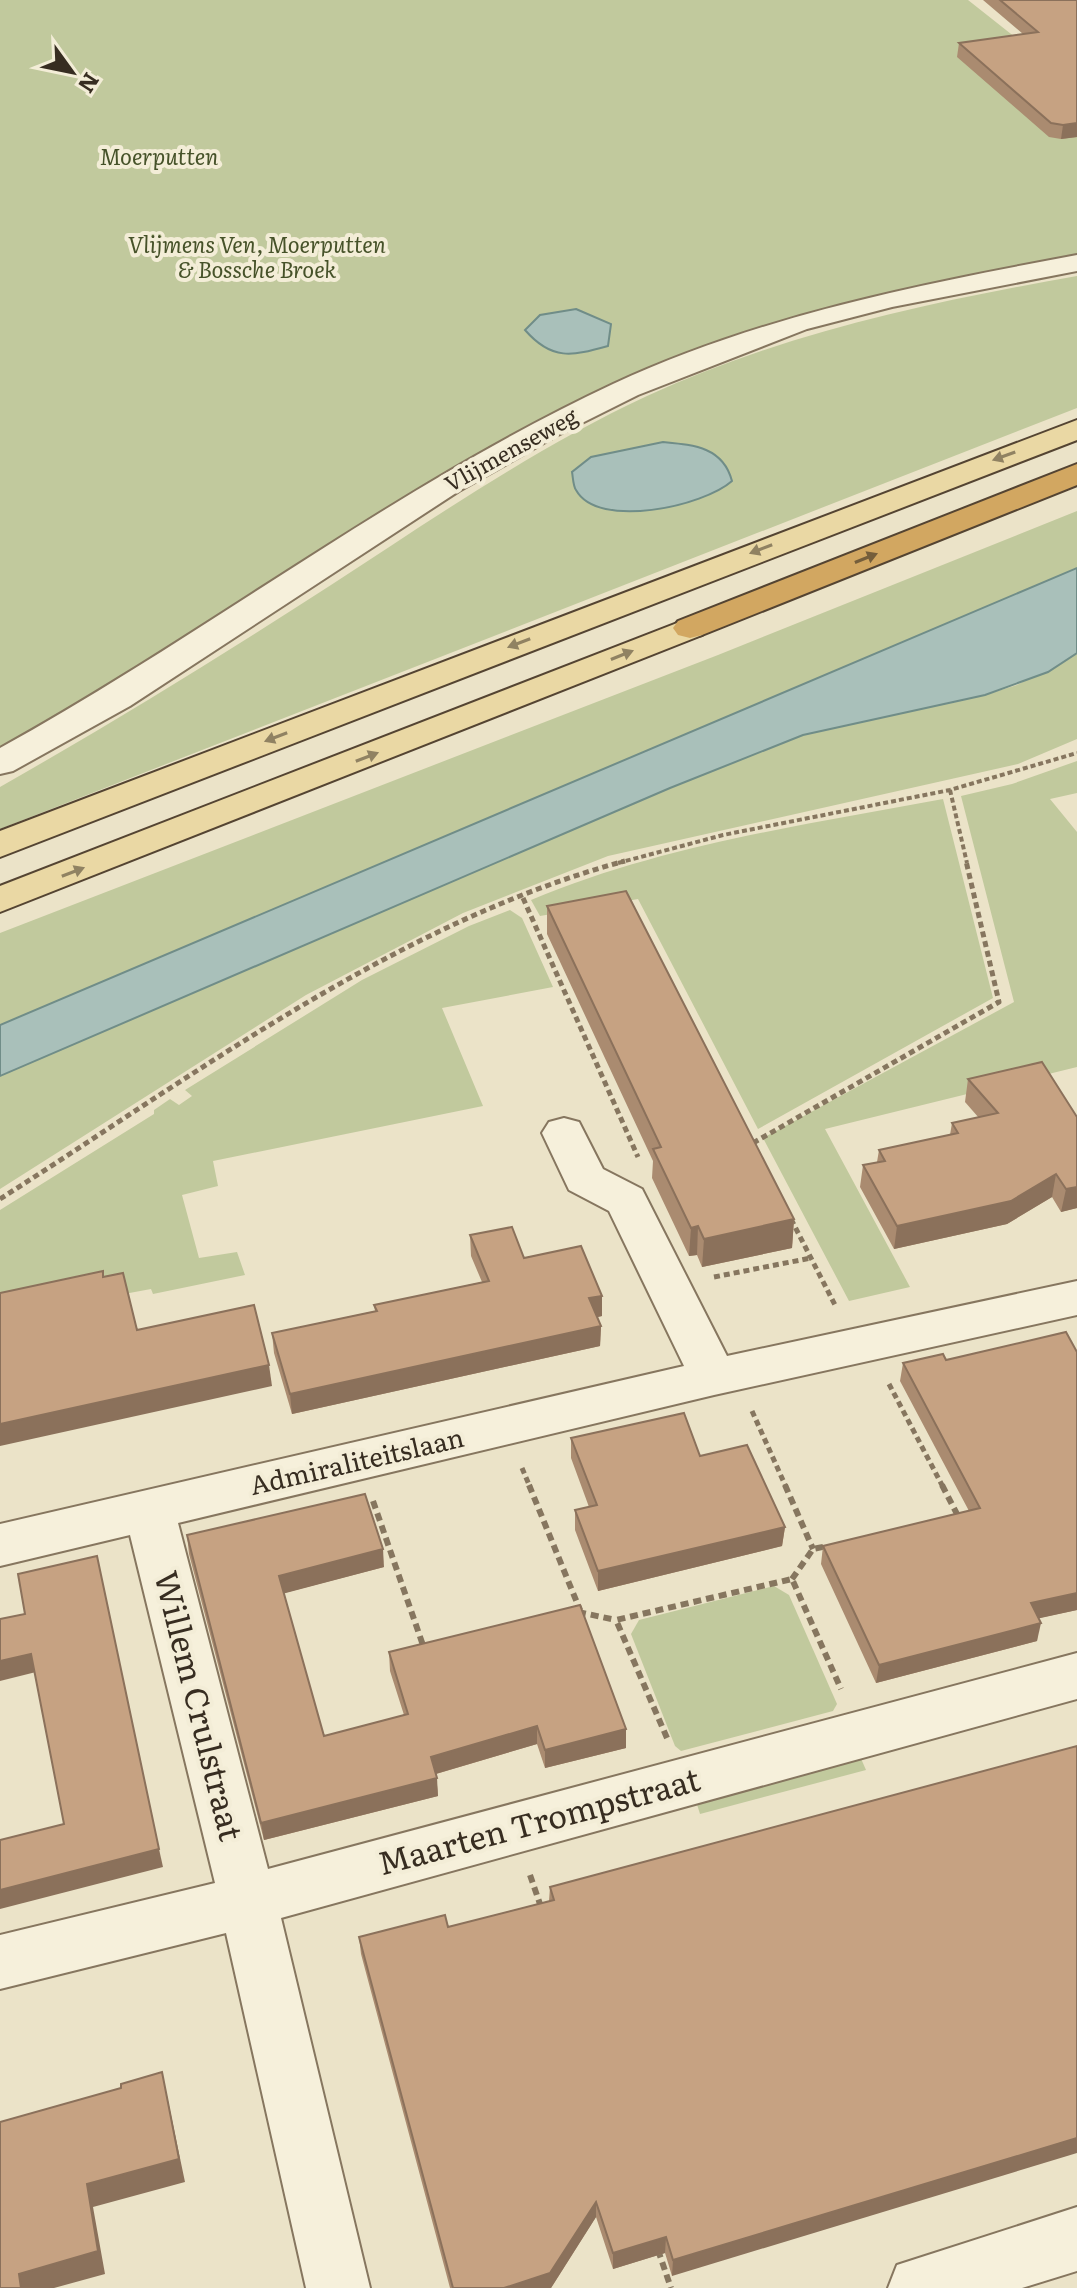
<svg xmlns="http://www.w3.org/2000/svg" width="1077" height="2288" viewBox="0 0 1077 2288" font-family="Literata,serif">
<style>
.green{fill:#c1c99d}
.water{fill:#a9c0ba;stroke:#708d88;stroke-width:2}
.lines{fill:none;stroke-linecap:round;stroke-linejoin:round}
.minor-casing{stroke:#86765f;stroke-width:4}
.major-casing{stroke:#544432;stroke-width:4}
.highway-casing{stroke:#544432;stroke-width:4}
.path-far2{stroke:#86765f;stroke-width:4;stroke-dasharray:5 3;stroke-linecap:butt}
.path-far1{stroke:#86765f;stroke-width:5;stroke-dasharray:6 4;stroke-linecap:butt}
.path{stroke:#86765f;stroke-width:6;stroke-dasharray:8 5;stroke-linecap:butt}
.minor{fill:#f6f0db;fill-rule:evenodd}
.major{fill:#ead8a4;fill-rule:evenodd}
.highway{fill:#d2a761;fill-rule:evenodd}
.wall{fill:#aa8b70}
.shaded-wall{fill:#8b715b}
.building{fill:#c6a282;stroke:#8b715b;stroke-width:2}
.oneway{fill:#908262}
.oneway2{fill:#755e3b}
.labels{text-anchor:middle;stroke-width:8;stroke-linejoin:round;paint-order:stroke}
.far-park-label{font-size:22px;font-style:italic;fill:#465229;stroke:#f3edd7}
.far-street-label{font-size:22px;fill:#372d21;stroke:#f3edd7}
.street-label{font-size:26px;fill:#372d21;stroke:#f3edd7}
.near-street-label{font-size:32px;fill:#372d21;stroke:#f3edd7}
</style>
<rect width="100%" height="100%" fill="#ebe3c8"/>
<!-- green -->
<g class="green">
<path d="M0,0H968L1054,68L1077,112V258L696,354L0,749Z"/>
<path d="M1077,276V408L0,829V787C114,722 221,656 331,585C434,518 535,448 647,396C788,332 926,303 1077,276Z"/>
<path d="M1077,511V568L0,1025V933L718,655Z"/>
<path d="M1077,653V739L1018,764L608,856L463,913L306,995L0,1189V1076L670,788L803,735L985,695L1017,685Z"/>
<path d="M1077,761V793L1050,799L1077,832V1067L825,1129L910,1287L849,1301L763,1138L1014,1002L961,796L1012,784Z"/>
<path d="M943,799L993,998L758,1129L638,899L540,916L531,900C662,845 804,825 943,799Z"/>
<path d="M510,910L522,918L553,987L442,1008L483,1106L213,1161L218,1186L182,1195L199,1258L237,1252L245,1275L153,1294L151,1289L0,1317V1210L154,1114V1110L170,1099L179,1105L192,1096L185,1090L362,980L469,926Z"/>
<path d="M774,1586L789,1595L837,1704L833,1711L681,1751L675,1746L631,1634L639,1620Z"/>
<path d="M859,1754L866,1770L700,1814L695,1798Z"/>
</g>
<!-- water -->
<g class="water">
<path d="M576,309L611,324L608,346C572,356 552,361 525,330L540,315Z"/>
<path d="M663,442C694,445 723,447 732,481C704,506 598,530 576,490C573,486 573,477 572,472L591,457Z"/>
<path d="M1077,568V653L1048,672L985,695L803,735L670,788L0,1076V1025Z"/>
</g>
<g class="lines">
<!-- minor casing -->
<g class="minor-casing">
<g id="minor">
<path d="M1077,255V271L892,307L807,329L638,395L556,436L459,491L130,706L13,771L0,774V748C208,633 397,485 613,384C762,315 917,285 1077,255Z"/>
<path d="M564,1118L579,1122L603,1169L642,1189L727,1356L1077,1281V1315L714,1395L178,1523L268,1869L1077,1653V1699L281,1918L370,2288H306L226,1933L0,1989V1935L215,1883L130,1535L0,1566V1524L684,1366L609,1211L569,1190L542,1133L549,1122Z"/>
<path d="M1077,2207V2271L1022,2288H888L897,2265Z"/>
</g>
</g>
<!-- major casing -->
<g class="major-casing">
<g id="major">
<path d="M1077,420V440L0,857V831Z"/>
<path d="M690,618L702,621L707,628L702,635L0,912V886Z"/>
</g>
</g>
<!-- highway casing -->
<g class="highway-casing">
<path id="highway" d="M1077,464V485L702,635L690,638L678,635L673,628L678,621Z"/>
</g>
<!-- path-far2 -->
<g class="path-far2">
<path d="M950,790L967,863"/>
<path d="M618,863L723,835L950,790L1077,753"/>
</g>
<!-- path-far1 -->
<g class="path-far1">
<path d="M523,898L638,1157"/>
<path d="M753,1143L999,1002L966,861"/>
<path d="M0,1199C195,1075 400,921 625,861"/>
<path d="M791,1219L836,1307"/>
<path d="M714,1277L811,1258"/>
<path d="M889,1384L943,1487"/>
<path d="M752,1411L786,1487"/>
<path d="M522,1468L530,1487"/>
</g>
<!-- path -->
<g class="path">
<path d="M529,1485L580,1610"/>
<path d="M785,1485L813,1549"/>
<path d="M942,1485L958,1516"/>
<path d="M373,1501L425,1651"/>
<path d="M792,1579L813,1549L827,1546"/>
<path d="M578,1612L616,1620"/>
<path d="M667,1738L616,1620L792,1579L841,1689"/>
<path d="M530,1875L541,1907"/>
<path d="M658,2250L671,2288"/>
</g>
<!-- minor -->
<use href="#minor" class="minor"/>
<!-- major -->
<use href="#major" class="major"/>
<!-- highway -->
<use href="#highway" class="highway"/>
</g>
<!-- wall -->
<g class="wall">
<path d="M983,0H1077V137L1061,139L1049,137L957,57L959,43L1023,34Z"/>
<path d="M547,906L794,1219L792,1248L702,1267L697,1255L689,1256L652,1178L653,1161L547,934Z"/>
<path d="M1042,1062L1077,1208L1061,1212L1052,1197L1007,1224L894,1249L860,1187L863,1165L877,1162L879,1150L950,1135L952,1123L979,1118L965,1102L968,1079Z"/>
<path d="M470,1235L524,1258L602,1316L597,1317L601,1326L600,1346L292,1414L274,1353L272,1333L375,1311L374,1305L482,1282L471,1256Z"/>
<path d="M1077,1352V1610L1039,1618L1037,1641L876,1683L821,1564L823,1546L969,1511L900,1381L903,1363Z"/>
<path d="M571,1438L700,1456L785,1527L782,1546L598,1591L575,1530V1510L589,1507L571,1458Z"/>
<path d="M187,1535L384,1567L284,1593L324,1736L404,1715L390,1671L389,1652L626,1729V1748L545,1768L537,1744L436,1774L438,1796L264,1840L189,1554Z"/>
<path d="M1077,1746L672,2276L665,2253L613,2269L596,2217L551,2288H450L361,1954L359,1937L448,1927L549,1901L550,1887Z"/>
</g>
<!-- shaded-wall -->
<g class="shaded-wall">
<path d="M1077,123V137L1061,139L1063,125Z"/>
<path d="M1056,1174L1052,1197L1007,1224L894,1249L897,1226Z"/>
<path d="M1077,1187V1208L1061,1212L1066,1189Z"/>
<path d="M794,1219L792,1248L702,1267L704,1239Z"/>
<path d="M698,1226L697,1255L689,1256L691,1228Z"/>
<path d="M602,1296V1316L589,1319V1298Z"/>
<path d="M601,1326L600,1346L292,1414L290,1394Z"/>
<path d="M269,1365L272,1386L0,1446V1424Z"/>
<path d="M785,1527L782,1546L598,1591V1571Z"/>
<path d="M383,1549L384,1567L282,1594L279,1576Z"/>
<path d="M1077,1593V1610L1027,1621L1031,1603Z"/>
<path d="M1041,1623L1037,1641L876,1683L879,1665Z"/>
<path d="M31,1654L36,1672L0,1681V1661Z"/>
<path d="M537,1726V1744L432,1775L431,1757Z"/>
<path d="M626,1729V1748L545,1768V1750Z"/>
<path d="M437,1778L438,1796L264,1840L261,1823Z"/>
<path d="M159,1849L163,1867L0,1909V1890Z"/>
<path d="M162,2072L185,2182L93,2207L105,2274L54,2288H21L19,2274L87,2184Z"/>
<path d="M1077,2138V2153L672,2276L673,2260Z"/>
<path d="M596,2202V2217L551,2288H504Z"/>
<path d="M666,2237L665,2253L613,2269V2253Z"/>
</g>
<!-- building -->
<g class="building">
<path d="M1000,0H1077V123L1063,125L1051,123L959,43L1038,32Z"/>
<path d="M626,891L794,1219L704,1239L698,1226L691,1228L653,1149L661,1147L547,906Z"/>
<path d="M1042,1062L1077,1117V1187L1066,1189L1056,1174L1011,1201L897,1226L863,1165L885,1161L879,1150L958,1133L952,1123L998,1113L968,1079Z"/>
<path d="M512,1227L524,1258L581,1246L602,1296L589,1298L601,1326L290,1394L272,1333L377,1311L374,1305L489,1281L470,1235Z"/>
<path d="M103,1271V1277L123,1273L137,1330L254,1305L269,1365L0,1424V1293Z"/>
<path d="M1066,1332L1077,1352V1593L1031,1603L1041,1623L879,1665L823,1546L980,1508L903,1363L943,1354L946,1360Z"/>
<path d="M684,1413L700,1456L747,1445L785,1527L598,1571L575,1510L597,1505L571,1438Z"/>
<path d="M365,1494L383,1549L279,1576L324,1736L408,1714L389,1652L580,1605L626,1729L545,1750L537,1726L431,1757L437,1778L261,1823L187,1535Z"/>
<path d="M97,1556L159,1849L0,1890V1840L64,1824L31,1654L0,1661V1619L25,1614L18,1574Z"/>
<path d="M1077,1746V2138L673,2260L666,2237L613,2253L596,2202L550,2273L504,2288H453L359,1937L445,1915L448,1927L554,1900L550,1887Z"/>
<path d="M162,2072L179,2159L87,2184L98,2251L19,2274L21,2288H0V2122L121,2088V2084Z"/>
</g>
<!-- one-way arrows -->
<defs><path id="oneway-solid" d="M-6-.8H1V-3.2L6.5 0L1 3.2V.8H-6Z" transform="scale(2)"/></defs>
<g class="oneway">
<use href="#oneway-solid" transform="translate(1004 456) rotate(160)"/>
<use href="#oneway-solid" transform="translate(761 549) rotate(159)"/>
<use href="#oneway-solid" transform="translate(519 643) rotate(159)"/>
<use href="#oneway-solid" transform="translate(622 655) rotate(-22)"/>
<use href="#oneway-solid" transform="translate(276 737) rotate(159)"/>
<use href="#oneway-solid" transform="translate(367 757) rotate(-21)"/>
<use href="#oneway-solid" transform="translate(73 872) rotate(-21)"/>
</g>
<use class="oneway2" href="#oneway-solid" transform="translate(866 558) rotate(-22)"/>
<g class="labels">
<!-- far-park labels -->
<g class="far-park-label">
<text x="159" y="165">Moerputten</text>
<text x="257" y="253">Vlijmens Ven, Moerputten<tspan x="257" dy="25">&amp; Bossche Broek</tspan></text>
</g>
<!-- far-street labels -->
<g class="far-street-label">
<text transform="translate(511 450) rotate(-29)" y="8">Vlijmenseweg</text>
</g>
<!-- street labels -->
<g class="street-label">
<text transform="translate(357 1462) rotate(-13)" y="9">Admiraliteitslaan</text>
</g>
<!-- near-street labels -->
<g class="near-street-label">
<text transform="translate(198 1706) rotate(76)" y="11">Willem Crulstraat</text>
<text transform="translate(539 1822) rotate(-15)" y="11">Maarten Trompstraat</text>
</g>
</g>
<!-- north arrow -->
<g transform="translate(72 72) rotate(123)" stroke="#f3edd7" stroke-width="6" paint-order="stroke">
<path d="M0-6L14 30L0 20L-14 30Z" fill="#372d21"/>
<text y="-12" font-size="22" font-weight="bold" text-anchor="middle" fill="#372d21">N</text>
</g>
</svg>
